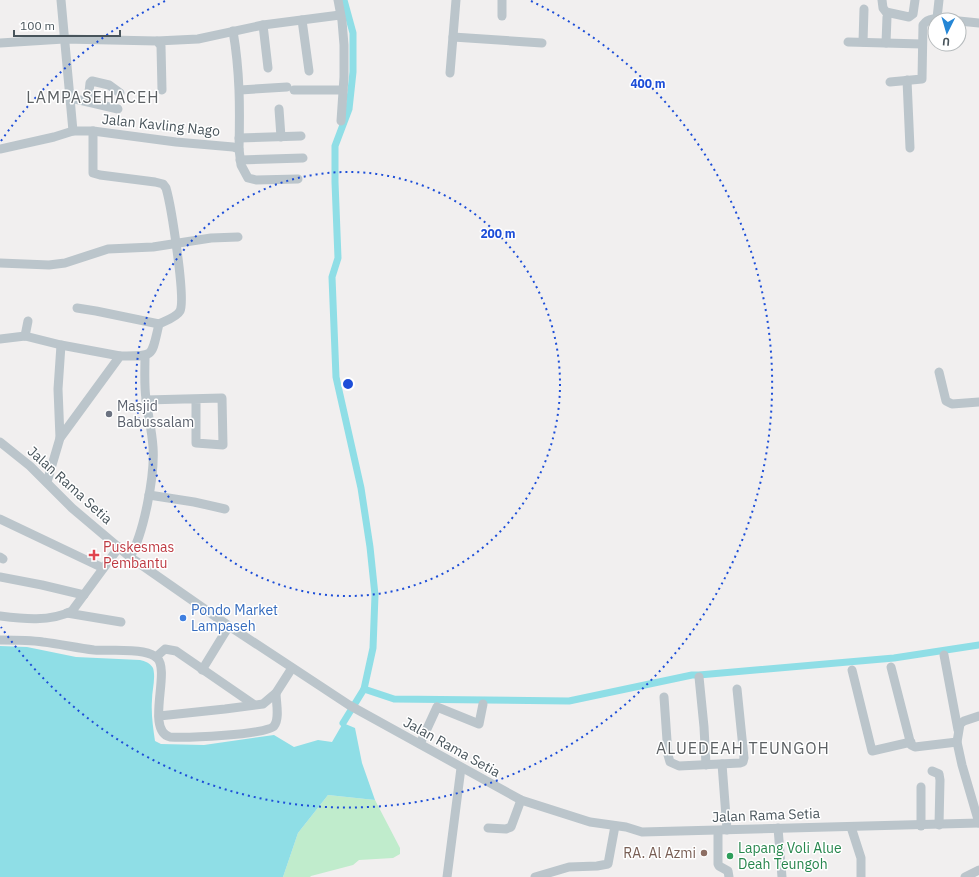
<svg xmlns="http://www.w3.org/2000/svg" width="979" height="877" viewBox="0 0 979 877" font-family="'IBM Plex Sans',sans-serif">
<style>
.green{fill:#c0eccc}
.water{fill:#8fdee6}
.lines{fill:none;stroke-linecap:round;stroke-linejoin:round}
.canal{stroke:#8fdee6;stroke-width:7}
.minor{stroke:#bbc5cb;stroke-width:9}
.ring{fill:none;stroke:#1d4ed8;stroke-width:2;stroke-dasharray:2 4}
.worship-dot{fill:#6b7280;stroke:#fff;stroke-width:1.5}
.health-dot{fill:#e0444e;stroke:#fff;stroke-width:1.5}
.shop-dot{fill:#3f7fe0;stroke:#fff;stroke-width:1.5}
.education-dot{fill:#8d6e63;stroke:#fff;stroke-width:1.5}
.leisure-dot{fill:#2e9e5b;stroke:#fff;stroke-width:1.5}
.labels{text-anchor:middle;stroke-width:3;stroke-linejoin:round;paint-order:stroke}
.street-label{font-size:14px;fill:#48545b;stroke:#fff}
.worship-label{font-size:14px;fill:#5b616d;stroke:#fff;text-anchor:start}
.health-label{font-size:14px;fill:#be3a42;stroke:#fff;text-anchor:start}
.shop-label{font-size:14px;fill:#366cbe;stroke:#fff;text-anchor:start}
.leisure-label{font-size:14px;fill:#27864d;stroke:#fff;text-anchor:start}
.education-label{font-size:14px;fill:#785e54;stroke:#fff;text-anchor:end}
.quarter-label{font-size:16px;letter-spacing:1px;fill:#5c6063;stroke:#fff}
.centre{fill:#1d4ed8;stroke:#fff;stroke-width:2}
.ring-label{font-size:12px;text-anchor:middle;font-weight:bold;fill:#1d4ed8;stroke:#fff;stroke-width:3;stroke-linejoin:round;paint-order:stroke}
</style>
<rect width="100%" height="100%" fill="#f1efef"/>
<!-- green -->
<path class="green" d="M328,795L375,800L400,848V854L393,858L359,860L353,865L311,876L310,877H283L298,833Z"/>
<!-- water -->
<path class="water" d="M0,646L27,647L76,657L140,660C145,661 150,663 153,668C156,678 152,690 152,700C151,714 153,727 155,741L161,744L204,745L274,735L294,747L318,740L332,742L343,723L355,728L362,763L375,800L328,795L298,833L283,877H0Z"/>
<g class="lines">
<!-- canal -->
<g class="canal">
<path d="M344,0L353,33V72L349,109L335,146V182L338,258L332,277L336,377L361,488L370,547L375,595L373,648L364,689"/>
<path d="M343,723L364,689L394,699L569,701L692,675H699L894,658L979,645"/>
</g>
<!-- minor -->
<g class="minor">
<path d="M61,0L73,131"/>
<path d="M338,0L342,21L344,45V77L341,121"/>
<path d="M882,0L883,8L886,12L909,17L913,14L915,0"/>
<path d="M502,16V0"/>
<path d="M937,18L939,0"/>
<path d="M302,20L309,71"/>
<path d="M959,21L979,23"/>
<path d="M263,25L268,68"/>
<path d="M233,31C240,72 240,108 239,149"/>
<path d="M453,37L542,43"/>
<path d="M157,41L198,39L263,25L340,15"/>
<path d="M848,42L922,44"/>
<path d="M863,42L864,9"/>
<path d="M0,43L64,39L157,41L161,46L162,90"/>
<path d="M886,43L887,17"/>
<path d="M450,73L456,0"/>
<path d="M907,80L910,148"/>
<path d="M890,82L922,79L923,25C929,16 940,19 949,20"/>
<path d="M240,90L287,87"/>
<path d="M294,90H343"/>
<path d="M71,98L118,109"/>
<path d="M88,101L90,83L92,81L109,85L120,93"/>
<path d="M279,109L281,137"/>
<path d="M239,138L301,136"/>
<path d="M0,149L54,137L73,131H93L176,142L233,147L239,149L241,165L248,178L256,180L298,179"/>
<path d="M240,160L303,158"/>
<path d="M0,263L49,265L65,263L108,249L153,247L211,238L238,237"/>
<path d="M77,308L96,311L159,324"/>
<path d="M25,336L28,321"/>
<path d="M0,339L25,336L61,345L120,356"/>
<path d="M939,372L946,401L952,404L979,402"/>
<path d="M146,400L222,398L223,445L196,443V399"/>
<path d="M60,438L58,389L61,345"/>
<path d="M0,442L30,466L72,508L130,557L229,626L349,705L521,800L590,822L626,827L642,832L979,823"/>
<path d="M47,482L60,438L120,356C155,356 151,358 159,324C165,321 177,317 180,311C186,299 171,205 166,188L163,184L155,182L100,175L93,173V131"/>
<path d="M149,495L194,502L225,509"/>
<path d="M0,519L103,568"/>
<path d="M0,557L3,559"/>
<path d="M130,557C144,533 155,475 153,447C152,431 148,415 146,399C144,385 145,370 145,356"/>
<path d="M0,577L42,585L84,595"/>
<path d="M67,613L121,622"/>
<path d="M0,616C23,619 50,622 72,611L119,547"/>
<path d="M0,640C14,640 29,640 43,642C60,644 77,648 94,650C110,651 127,649 143,652C148,653 154,655 157,658C171,671 145,730 170,737C184,738 267,735 274,726C280,719 276,702 276,693"/>
<path d="M944,655L958,730"/>
<path d="M156,657L165,649L176,651L253,704"/>
<path d="M891,667L911,745L915,747L957,742"/>
<path d="M202,670L229,626"/>
<path d="M852,670L872,751L911,742"/>
<path d="M699,677L704,727L706,765"/>
<path d="M664,697L668,755L670,762L679,766L740,763L743,762L744,758L737,689"/>
<path d="M159,716L225,709L263,704L276,693L292,668"/>
<path d="M420,744L437,707L479,724L483,704"/>
<path d="M722,764L727,830"/>
<path d="M932,771L939,774L940,780L939,825"/>
<path d="M921,787V826"/>
<path d="M979,823L962,765L957,742L960,724L964,721L979,716"/>
<path d="M851,827L861,858V877"/>
<path d="M488,828L506,829L511,827L521,800"/>
<path d="M778,828L782,877"/>
<path d="M718,831V864L719,866L728,871L729,877"/>
<path d="M447,877L461,768"/>
<path d="M535,877L569,867L597,866L608,864L615,826"/>
<path d="M965,877L979,870"/>
</g>
</g>
<!-- distance rings -->
<g class="ring">
<circle cx="348" cy="384" r="212"/>
<path d="M1 141A424 424 0 0 1 165 1M531 1A424 424 0 1 1 1 627"/>
</g>
<!-- markers -->
<circle class="worship-dot" cx="109" cy="414" r="4"/>
<path class="health-dot" d="M92 549h4v4h4v4h-4v4h-4v-4h-4v-4h4z"/>
<circle class="shop-dot" cx="183" cy="618" r="4"/>
<circle class="education-dot" cx="704" cy="853" r="4"/>
<circle class="leisure-dot" cx="730" cy="856" r="4"/>
<g class="labels">
<!-- street labels -->
<g class="street-label">
<text transform="translate(161 125) rotate(6)" y="5">Jalan Kavling Nago</text>
<text transform="translate(70 485) rotate(42)" y="5">Jalan Rama Setia</text>
<text transform="translate(452 747) rotate(29)" y="5">Jalan Rama Setia</text>
<text transform="translate(766 815) rotate(-2)" y="5">Jalan Rama Setia</text>
</g>
<!-- worship labels -->
<g class="worship-label">
<text x="117" y="411">Masjid<tspan x="117" dy="16">Babussalam</tspan></text>
</g>
<!-- health labels -->
<g class="health-label">
<text x="103" y="552">Puskesmas<tspan x="103" dy="16">Pembantu</tspan></text>
</g>
<!-- shop labels -->
<g class="shop-label">
<text x="191" y="615">Pondo Market<tspan x="191" dy="16">Lampaseh</tspan></text>
</g>
<!-- leisure labels -->
<g class="leisure-label">
<text x="738" y="853">Lapang Voli Alue<tspan x="738" dy="16">Deah Teungoh</tspan></text>
</g>
<!-- education labels -->
<g class="education-label">
<text x="696" y="858">RA. Al Azmi</text>
</g>
<!-- quarter labels -->
<g class="quarter-label">
<text x="93" y="103">LAMPASEHACEH</text>
<text x="743" y="754">ALUEDEAH TEUNGOH</text>
</g>
</g>
<circle cx="348" cy="384" r="6" class="centre"/>
<g class="ring-label">
<text x="648" y="88">400 m</text>
<text x="498" y="238">200 m</text>
</g>
<!-- north arrow -->
<g transform="translate(947 32) rotate(185)"><circle r="19" fill="#ffffff" stroke="#b6bbbd"/>
<path d="M0-3L7 15L0 10L-7 15Z" fill="#2586d5"/>
<text y="-6" font-size="11" font-weight="bold" text-anchor="middle" fill="#48545b">U</text>
</g>
<!-- scale -->
<path d="M14 30v6h106v-6" fill="none" stroke="#48545b" stroke-width="2"/>
<text x="20" y="30" font-size="12" fill="#48545b" stroke="#ffffff" stroke-width="3" paint-order="stroke">100 m</text>
</svg>
